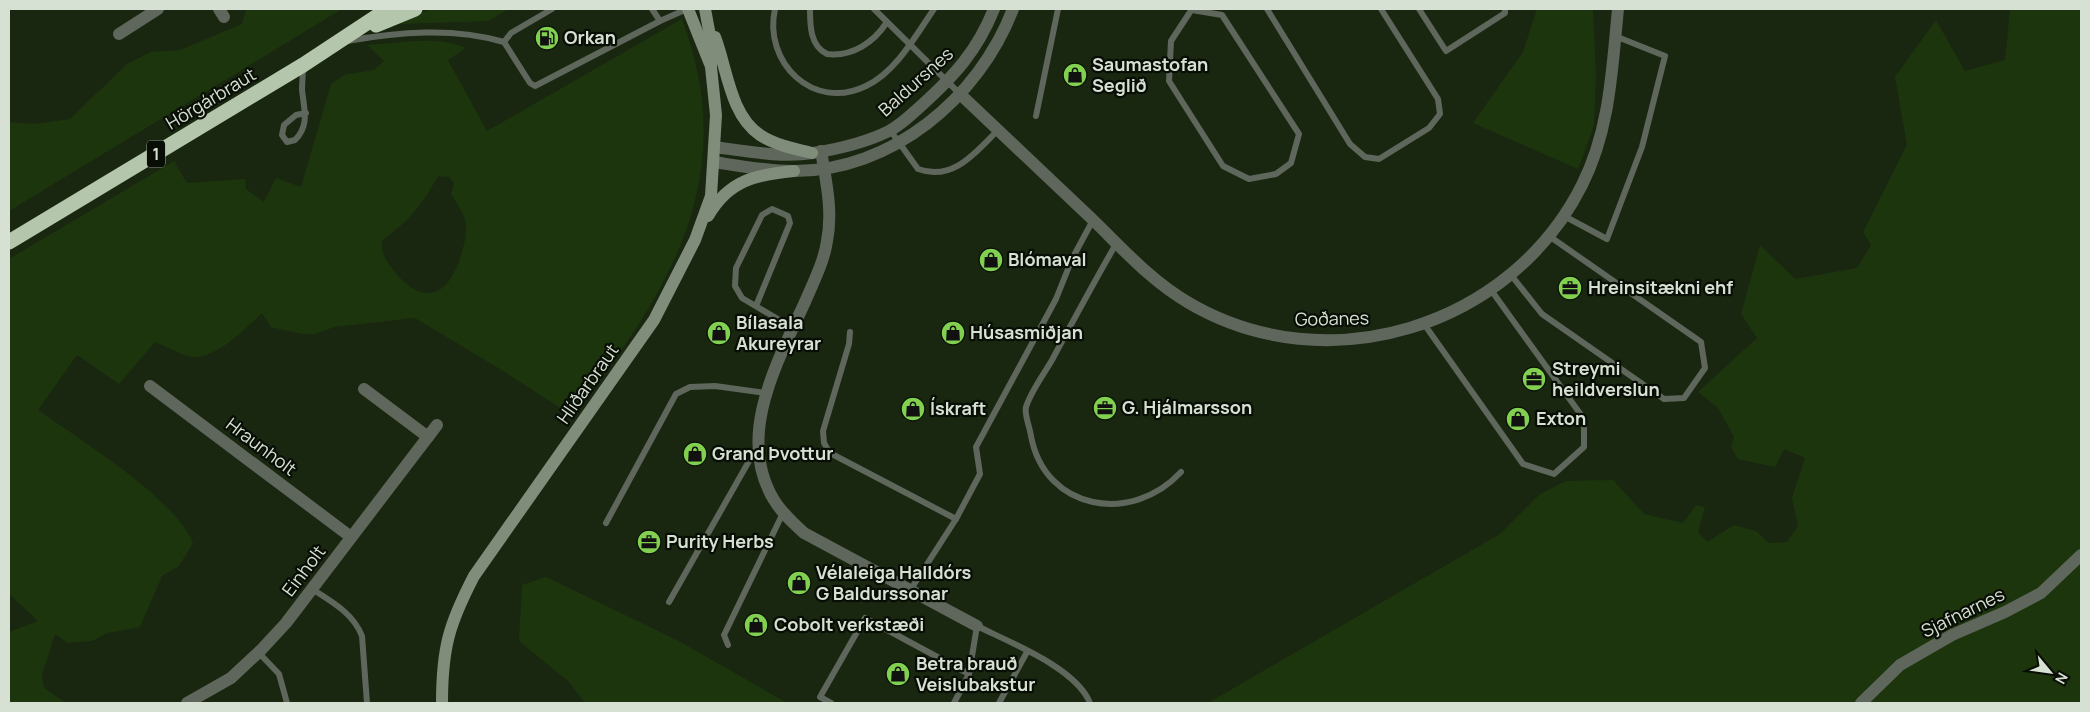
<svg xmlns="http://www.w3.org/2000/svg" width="2090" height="712" viewBox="0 0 2090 712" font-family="Manrope,sans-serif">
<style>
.green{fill:#1d350d;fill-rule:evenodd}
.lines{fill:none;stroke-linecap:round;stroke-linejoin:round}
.lane{stroke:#5f665b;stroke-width:6}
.street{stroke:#5f665b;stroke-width:12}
.secondary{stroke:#818d7b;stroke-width:12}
.highway{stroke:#b4c6ab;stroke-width:15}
.labels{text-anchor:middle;stroke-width:4.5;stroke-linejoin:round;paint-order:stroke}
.shield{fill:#080e05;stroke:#99a295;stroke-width:1}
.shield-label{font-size:16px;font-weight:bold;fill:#d7e1d3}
.poi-label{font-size:18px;font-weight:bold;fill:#d7e1d3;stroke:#080e05;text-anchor:start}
.street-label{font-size:18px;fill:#d7e1d3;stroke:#080e05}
</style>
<rect width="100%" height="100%" fill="#192711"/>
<!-- green -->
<g class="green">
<path d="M246,9H342L9,211V122L34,124L70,119L127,64L151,52L180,50L242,24Z"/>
<path d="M430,9H509L488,21L399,24Z"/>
<path d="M1537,9H1593L1596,75L1594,126L1578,169L1473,123L1523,52Z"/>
<path d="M2010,9H2081V703H1208L1500,534L1540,494L1566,481L1613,480L1644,514L1683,523L1696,505L1705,507L1698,532L1707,542L1734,525L1756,531L1769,543L1787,542L1798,526L1792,498L1805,458L1784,449L1775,467L1738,459L1731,447L1734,437L1718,408L1698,392L1757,338L1741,314L1760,245L1795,279L1857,268L1871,245L1863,232L1907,145L1895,77L1936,20L1965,71L2005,60Z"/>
<path d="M682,19C742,180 668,292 573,416L495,366L415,318L334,327L315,334H302L271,327L262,313C244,329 214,363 187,356C176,352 165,346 155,342L119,384L77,355L38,410C80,440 175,498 193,543L179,566L162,576L140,627L107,633L92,641L68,643L55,634L42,674L44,688L66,703H9V632L38,621L9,594V259L174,161L187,183L245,179L246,189L264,202L276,178L301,187L331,84L344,75L374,70L384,61L367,45C400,43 435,35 466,48L448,60L487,131ZM439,176L449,177L454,183L451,194C457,204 465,214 466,225C467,237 463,248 460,259C446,299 421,305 394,271C387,261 380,254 382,241C398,228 413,216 424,199C430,191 433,183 439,176Z"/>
<path d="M546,577L677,640L787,703H585L568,681L519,641L522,585Z"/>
</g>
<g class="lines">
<!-- lane -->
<g class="lane">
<path d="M552,9L511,33L504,42L530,83L535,86L660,21L687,9"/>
<path d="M652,9L660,21"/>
<path d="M775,9C763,62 813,112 866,86C896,72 916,35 934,9"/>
<path d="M810,9C810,25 810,46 827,54C853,57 874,42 887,22"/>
<path d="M874,9L960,94"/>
<path d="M1192,9L1171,41L1169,81L1223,166L1249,179L1276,174L1291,163L1299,134L1222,15L1192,10"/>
<path d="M1267,9L1350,144L1365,157L1379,159L1429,128L1440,114L1438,99L1381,9"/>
<path d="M1419,9L1446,51L1505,13V9"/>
<path d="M347,41C398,32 453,27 504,42"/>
<path d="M303,66C303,74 302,83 302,90C304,109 310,125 295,140L287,142L282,135L284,125L296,115L306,113"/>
<path d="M1036,116L1058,9"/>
<path d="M890,130L918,169C953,182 976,152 998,130"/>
<path d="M1564,216L1607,239L1642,147L1665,56L1615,36"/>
<path d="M1116,244C1094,282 1073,321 1052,360C1044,374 1031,391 1026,407C1024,414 1030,428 1031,436C1045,511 1132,525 1181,472"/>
<path d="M1511,275L1542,314L1664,399L1684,398L1705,368L1701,342L1549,236"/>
<path d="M756,306L790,223L788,216L772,209L762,215L736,268L735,286L742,298L793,328"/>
<path d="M1424,324L1523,464L1554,474L1584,447V419L1491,290"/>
<path d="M850,332L849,344L823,431L824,443L830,453L956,519"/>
<path d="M606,523L676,394L690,387L715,386L766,393"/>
<path d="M312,589C332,602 353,613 362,636L367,703"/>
<path d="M911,589L956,519L980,474L976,447L1056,299L1072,259L1093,220"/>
<path d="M669,602L757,447"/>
<path d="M728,645L724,635L783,513"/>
<path d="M259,653L279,674L287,703"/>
<path d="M831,703L820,697L865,618L969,674"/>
<path d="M954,703L969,674L977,626C1011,643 1076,668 1090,703"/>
<path d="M999,703L1027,652"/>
</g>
<!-- street -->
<g class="street">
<path d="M219,9L224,17"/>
<path d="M119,34L158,9"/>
<path d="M960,94C1004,136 1048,177 1092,219C1123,249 1151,281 1189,303C1327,384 1511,327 1582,185C1610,130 1612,69 1618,9"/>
<path d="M714,147C746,151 781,158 813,153C838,149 867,142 889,131C901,125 912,114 922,105C955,75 977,51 994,9"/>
<path d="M821,151C826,181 833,211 827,241C824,262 813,283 805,302C778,361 735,436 774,500C782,513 793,523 804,533L977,626"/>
<path d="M714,162C740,166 767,171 793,171C891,172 979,98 1013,9"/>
<path d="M150,386L351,537"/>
<path d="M364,389L428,437"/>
<path d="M187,703L231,678L261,650L286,623L437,425"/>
<path d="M1861,703L1900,665L1952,635L2005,612L2041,593L2081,555"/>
</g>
<!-- secondary -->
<g class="secondary">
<path d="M688,9L710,64"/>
<path d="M715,37C727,68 730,115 760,135C775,145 795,149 812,153"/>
<path d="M708,216C729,180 755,175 794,171"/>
<path d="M442,703C442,648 449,624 474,576L654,320L695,240L711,196L716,115L711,67V41L705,9"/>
</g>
<!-- highway -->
<g class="highway">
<path d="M376,25L415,9"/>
<path d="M9,242L303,65L388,9"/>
</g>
</g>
<!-- icons -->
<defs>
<g id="fuel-disc" transform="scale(1.25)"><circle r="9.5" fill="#81d050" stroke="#080e05"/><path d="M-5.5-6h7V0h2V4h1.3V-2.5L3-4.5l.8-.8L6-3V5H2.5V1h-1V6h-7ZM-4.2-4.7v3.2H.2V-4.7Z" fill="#111"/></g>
<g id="shop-disc" transform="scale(1.25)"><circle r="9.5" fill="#81d050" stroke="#080e05"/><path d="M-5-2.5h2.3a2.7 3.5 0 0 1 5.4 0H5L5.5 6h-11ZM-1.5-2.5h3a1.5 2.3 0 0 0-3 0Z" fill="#111"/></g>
<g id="office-disc" transform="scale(1.25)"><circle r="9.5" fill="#81d050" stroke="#080e05"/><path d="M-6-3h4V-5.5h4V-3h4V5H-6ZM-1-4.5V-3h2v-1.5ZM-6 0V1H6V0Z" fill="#111"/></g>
</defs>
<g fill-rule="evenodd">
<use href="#fuel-disc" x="547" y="38"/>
<use href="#shop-disc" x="1075" y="75"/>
<use href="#shop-disc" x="991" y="260"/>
<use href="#office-disc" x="1570" y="288"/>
<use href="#shop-disc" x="719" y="333"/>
<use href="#shop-disc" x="953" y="333"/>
<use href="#office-disc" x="1534" y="379"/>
<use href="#office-disc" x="1105" y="408"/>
<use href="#shop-disc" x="913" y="409"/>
<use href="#shop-disc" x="1518" y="419"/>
<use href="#shop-disc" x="695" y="454"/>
<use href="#office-disc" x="649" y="542"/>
<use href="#shop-disc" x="799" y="583"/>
<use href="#shop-disc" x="756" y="625"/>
<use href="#shop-disc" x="898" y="674"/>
</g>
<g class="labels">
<!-- shield labels -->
<rect class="shield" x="147" y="140.5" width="18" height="27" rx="4"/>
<g class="shield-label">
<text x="156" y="160">1</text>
</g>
<!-- poi labels -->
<g class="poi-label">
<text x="564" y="44">Orkan</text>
<text x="1092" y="71">Saumastofan<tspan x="1092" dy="21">Seglið</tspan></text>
<text x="1008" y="266">Blómaval</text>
<text x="1588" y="294">Hreinsitækni ehf</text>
<text x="736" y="329">Bílasala<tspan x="736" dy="21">Akureyrar</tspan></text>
<text x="970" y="339">Húsasmiðjan</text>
<text x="1552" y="375">Streymi<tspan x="1552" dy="21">heildverslun</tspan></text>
<text x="1122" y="414">G. Hjálmarsson</text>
<text x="930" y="415">Ískraft</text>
<text x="1536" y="425">Exton</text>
<text x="712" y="460">Grand Þvottur</text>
<text x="666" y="548">Purity Herbs</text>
<text x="816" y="579">Vélaleiga Halldórs<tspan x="816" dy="21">G Baldurssonar</tspan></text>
<text x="774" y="631">Cobolt verkstæði</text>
<text x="916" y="670">Betra brauð<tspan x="916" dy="21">Veislubakstur</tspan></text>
</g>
<!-- street labels -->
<g class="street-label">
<text transform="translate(916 82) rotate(-42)" y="6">Baldursnes</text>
<text transform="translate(211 99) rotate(-31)" y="6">Hörgárbraut</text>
<text transform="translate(1332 319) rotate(-1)" y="6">Goðanes</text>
<text transform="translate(588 384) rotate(-55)" y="6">Hlíðarbraut</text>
<text transform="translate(261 447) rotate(37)" y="6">Hraunholt</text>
<text transform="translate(304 571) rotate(-53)" y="6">Einholt</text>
<text transform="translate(1963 613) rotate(-26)" y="6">Sjafnarnes</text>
</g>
</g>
<!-- border -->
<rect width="2090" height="712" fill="none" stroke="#d7e1d3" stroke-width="20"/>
<!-- north arrow -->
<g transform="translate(2050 672) rotate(119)" stroke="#080e05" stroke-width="4" paint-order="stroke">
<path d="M0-4L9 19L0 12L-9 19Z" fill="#d7e1d3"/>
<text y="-8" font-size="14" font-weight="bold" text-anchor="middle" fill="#d7e1d3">N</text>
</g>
</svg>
